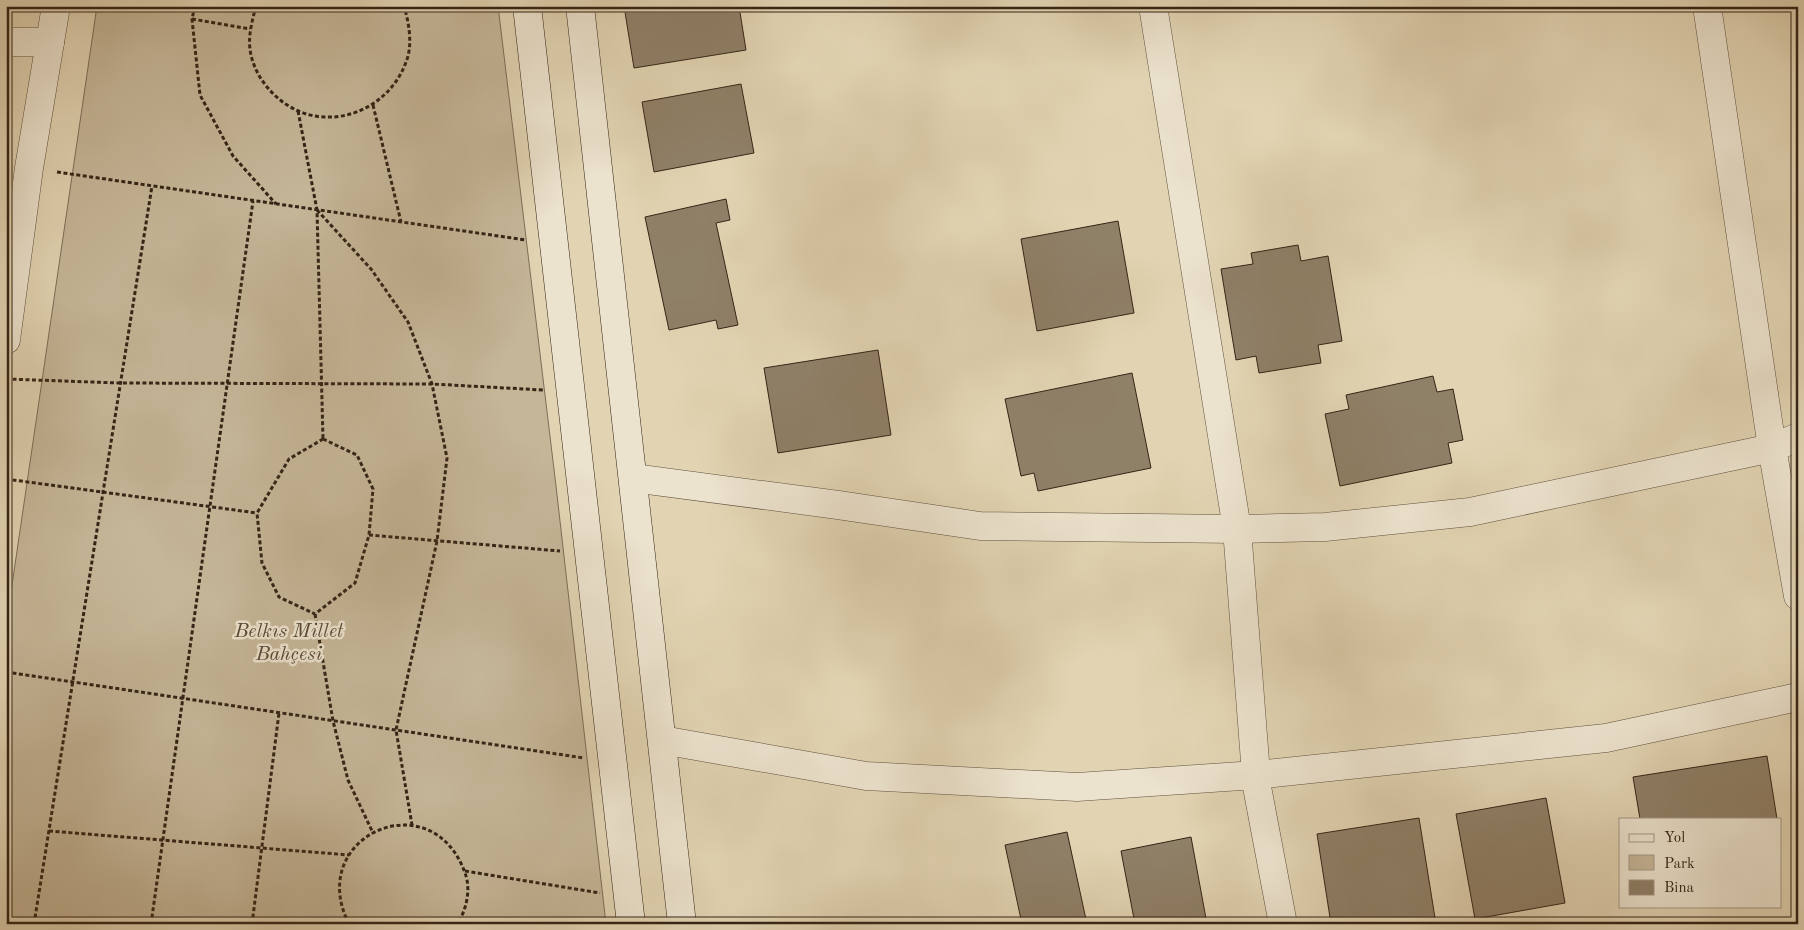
<svg xmlns="http://www.w3.org/2000/svg" width="1804" height="930" viewBox="0 0 1804 930" font-family="'Old Standard TT',serif">
<style>
.green{fill:#c5b698;stroke:#7d6d58}
.building{fill:#8f8068;stroke:#352417}
.lines{fill:none;stroke-linecap:round;stroke-linejoin:round}
.street-casing{stroke:#60503e;stroke-width:29}
.secondary-casing{stroke:#352417;stroke-width:29}
.path{stroke:#352417;stroke-width:3;stroke-dasharray:4 2.5;stroke-linecap:butt}
.street{stroke:#ece3ce;stroke-width:28}
.secondary{stroke:#ece3ce;stroke-width:28}
.labels{text-anchor:middle;stroke-width:5;stroke-linejoin:round;paint-order:stroke}
.park-label{font-size:20px;font-style:italic;fill:#594837;stroke:#ece3ce}
</style>
<rect width="100%" height="100%" fill="#e2d4b3"/>
<filter id="stains"><feTurbulence type="fractalNoise" baseFrequency=".004" numOctaves="4"/><feColorMatrix values="0 0 0 0 .2 0 0 0 0 .09 0 0 0 0 .02 0 0 0 .5 -.17"/></filter>
<radialGradient id="worn" r=".72"><stop offset=".6" stop-color="#630" stop-opacity="0"/><stop offset="1" stop-color="#630" stop-opacity=".3"/></radialGradient>
<!-- green -->
<path class="green" d="M97,6H498L556,486L606,924H6V626Z"/>
<!-- building -->
<g class="building">
<path d="M624,6H739L746,50L634,68Z"/>
<path d="M741,84L754,153L654,172L642,102Z"/>
<path d="M726,199L730,220L716,223L738,325L718,329L716,320L669,330L645,217Z"/>
<path d="M1118,221L1134,313L1037,331L1021,239Z"/>
<path d="M1298,245L1301,261L1328,256L1342,341L1318,345L1321,363L1259,373L1256,356L1236,360L1221,269L1253,264L1251,253Z"/>
<path d="M878,350L891,435L778,453L764,368Z"/>
<path d="M1132,373L1151,468L1038,491L1034,473L1021,476L1005,399Z"/>
<path d="M1433,376L1437,392L1453,389L1463,440L1448,443L1452,463L1340,486L1325,414L1349,409L1346,395Z"/>
<path d="M1767,756L1777,819H1640L1633,777Z"/>
<path d="M1546,798L1565,903L1475,919L1456,814Z"/>
<path d="M1419,818L1435,918L1399,924H1331L1317,834Z"/>
<path d="M1067,832L1087,924H1022L1005,845Z"/>
<path d="M1191,837L1207,924H1135L1121,851Z"/>
</g>
<g class="lines">
<!-- street casing -->
<g class="street-casing">
<g id="street">
<path d="M1153,6L1237,529L1257,787L1283,924"/>
<path d="M1707,6L1772,448L1798,596"/>
<path d="M6,42H50"/>
<path d="M6,340L29,168L56,6"/>
<path d="M633,478L838,505L980,526L1237,529L1325,527L1470,512L1772,448L1798,437"/>
<path d="M662,740L866,776L1077,787L1256,775L1606,738L1798,697"/>
</g>
</g>
<!-- secondary casing -->
<g class="secondary-casing">
<g id="secondary">
<path d="M527,6L631,924"/>
<path d="M580,6L682,924"/>
</g>
</g>
<!-- path -->
<g class="path">
<path d="M195,6L192,19L200,95L233,156L276,204"/>
<path d="M256,6C252,22 247,38 251,55C258,87 290,116 324,117C360,119 394,96 406,62C413,45 409,23 404,6"/>
<path d="M192,19L250,29"/>
<path d="M373,105L401,222"/>
<path d="M298,111L317,210L323,439"/>
<path d="M57,172L526,240"/>
<path d="M317,210L371,269L408,322L432,384L447,458L437,541L396,730L412,825"/>
<path d="M6,379L120,383L432,384L543,390"/>
<path d="M323,439L357,455L373,489L369,535L355,583L315,614L279,597L262,563L257,513L289,459Z"/>
<path d="M6,479L257,513"/>
<path d="M369,535L560,551"/>
<path d="M315,614L333,721L348,780L373,833"/>
<path d="M6,672L584,758"/>
<path d="M49,831L349,855"/>
<path d="M465,871L600,893"/>
<path d="M34,924L152,186"/>
<path d="M151,924L253,201"/>
<path d="M252,924L279,713"/>
<path d="M349,924C304,836 432,780 465,873C471,888 467,910 457,924"/>
</g>
<!-- street -->
<use href="#street" class="street"/>
<!-- secondary -->
<use href="#secondary" class="secondary"/>
</g>
<g class="labels">
<!-- park labels -->
<g class="park-label">
<text x="289" y="637">Belkıs Millet<tspan x="289" dy="23">Bahçesi</tspan></text>
</g>
</g>
<!-- margin -->
<rect width="1804" height="930" fill="none" stroke="#e2d4b3" stroke-width="25"/>
<rect x="8" y="8" width="1789" height="915" fill="none" stroke="#352417" stroke-width="2.5"/>
<rect x="12" y="12" width="1779" height="905" fill="none" stroke="#352417"/>
<!-- legend -->
<rect x="1619" y="818" width="162" height="90" fill="#ece3ce" stroke="#a39785"/>
<rect x="1629" y="834" width="25" height="8" fill="#ece3ce" stroke="#a39785"/>
<text x="1664" y="842" font-size="15" fill="#352417">Yol</text>
<rect x="1629" y="855" width="25" height="15" fill="#c5b698" stroke="#a39785"/>
<text x="1664" y="868" font-size="15" fill="#352417">Park</text>
<rect x="1629" y="880" width="25" height="15" fill="#8f8068" stroke="#a39785"/>
<text x="1664" y="892" font-size="15" fill="#352417">Bina</text>
<rect width="100%" height="100%" filter="url(#stains)"/>
<rect width="100%" height="100%" fill="url(#worn)"/>
</svg>
